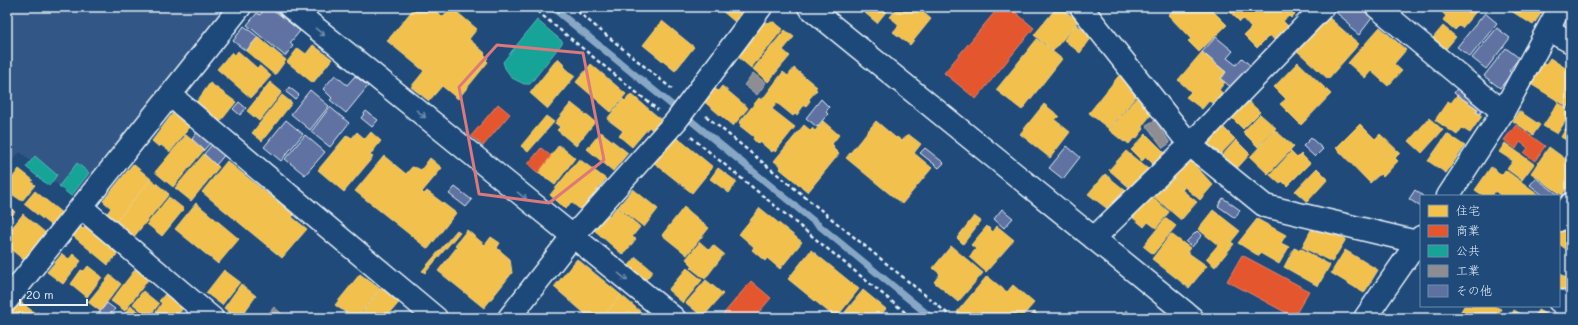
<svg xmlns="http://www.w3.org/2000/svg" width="1578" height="325" viewBox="0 0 1578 325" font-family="Mali,'Klee One',sans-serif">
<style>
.built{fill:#325686}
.homes{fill:#f2c14e;stroke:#efcf81}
.shops{fill:#e4572e;stroke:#e5856b}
.public{fill:#17a398;stroke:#56bab5}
.industry{fill:#8d8d92;stroke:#a8abb1}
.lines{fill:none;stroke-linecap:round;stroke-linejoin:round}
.stream{stroke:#87a7c5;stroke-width:7}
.building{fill:#5e72a1;stroke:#e8f1f8}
.minor-casing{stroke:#e8f1f8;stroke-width:25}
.tertiary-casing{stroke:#e8f1f8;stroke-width:25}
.path{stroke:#e8f1f8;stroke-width:2.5;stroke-dasharray:4 3;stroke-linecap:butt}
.minor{stroke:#1f4a7a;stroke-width:22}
.tertiary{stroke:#1f4a7a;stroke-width:22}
.oneway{stroke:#6f8dac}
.marked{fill:none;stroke:#dd787b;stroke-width:3;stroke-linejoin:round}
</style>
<rect width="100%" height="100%" fill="#1f4a7a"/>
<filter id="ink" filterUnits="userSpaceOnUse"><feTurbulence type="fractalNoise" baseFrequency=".025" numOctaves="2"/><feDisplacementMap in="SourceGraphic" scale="8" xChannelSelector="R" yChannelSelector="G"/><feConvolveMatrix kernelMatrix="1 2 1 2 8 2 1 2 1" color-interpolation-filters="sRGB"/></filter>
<g filter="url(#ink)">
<!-- built -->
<path class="built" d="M7,7H231L73,198L20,152L7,166Z"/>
<!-- homes -->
<g class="homes">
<path d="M415,7H431L443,17L451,7L477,29L469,39L485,53L484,54L488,58L486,60L488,62L458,99L442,86L429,101L411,87L424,71L387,41Z"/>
<path d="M724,7H751L741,27L721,10Z"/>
<path d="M858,7H890L877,23Z"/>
<path d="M898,7H917L931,19L910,45L893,32L899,25L890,17Z"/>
<path d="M1057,7H1060L1078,21L1053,51L1034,35Z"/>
<path d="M1177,7H1209L1227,25L1199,52L1188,41L1191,39L1168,15Z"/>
<path d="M1234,7H1280L1289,16L1283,21L1289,27L1275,41L1270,35L1257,48L1244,35L1251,28L1243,19L1240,22L1230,12Z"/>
<path d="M1280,7H1291L1297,12L1291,18Z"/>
<path d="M1436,7H1480L1462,28L1459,26L1455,30L1443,20L1446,16Z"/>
<path d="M1505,7H1541L1544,9L1533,25Z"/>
<path d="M1326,15L1359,44L1328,79L1295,49Z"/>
<path d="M662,21L694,47L675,71L643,45Z"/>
<path d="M774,22L783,29L751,68L737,56L764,23Z"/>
<path d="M1076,24L1092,37L1080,53L1064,40Z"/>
<path d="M1443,26L1456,37L1445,50L1432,39Z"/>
<path d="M1380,27L1406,50L1394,64L1402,71L1388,86L1371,71L1365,78L1348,63Z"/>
<path d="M785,30L794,37L783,50L790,56L768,82L753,69Z"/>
<path d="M258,37L286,60L275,75L246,51Z"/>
<path d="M1037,39L1062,59L1022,110L996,90Z"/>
<path d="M313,45L332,59L313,83L287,62L298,48L306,54Z"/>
<path d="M238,51L257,68L260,66L271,76L251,98L217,69L232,52L235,55Z"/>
<path d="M1202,52L1226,72L1221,79L1225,82L1219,90L1224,94L1215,105L1209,101L1202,109L1186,97L1191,92L1178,80Z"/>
<path d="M558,58L564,64L563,66L575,76L548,109L530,93Z"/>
<path d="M1550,58L1567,69L1569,66L1571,67V102L1568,107L1529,83L1542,63L1546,65Z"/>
<path d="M1298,62L1331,94L1301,125L1280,104L1286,99L1274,87Z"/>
<path d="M591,64L626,94L611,112L576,82Z"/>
<path d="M794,68L817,87L815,88L817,90L809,99L810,101L806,106L804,105L797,115L795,114L793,116L777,103L772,109L795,127L775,152L774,150L772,152L760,142L758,144L753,139L754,137L740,126L741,124L739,123L759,98L762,100L783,72L788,76Z"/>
<path d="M1121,73L1133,84L1129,89L1137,95L1109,129L1089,113Z"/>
<path d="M270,82L282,92L259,121L247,111Z"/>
<path d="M210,83L236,102L220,122L195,104Z"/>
<path d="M712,86L718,91L722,86L748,108L733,126L701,99Z"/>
<path d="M631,94L664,122L655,132L649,127L632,147L619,136L623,131L607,119L623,99L625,101Z"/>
<path d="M282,95L292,103L262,141L252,133Z"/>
<path d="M1457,95L1478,109L1476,112L1482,116L1470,133L1462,128L1457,135L1435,120L1448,101L1451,103Z"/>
<path d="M1138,96L1151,107L1147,111L1151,115L1142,126L1144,129L1136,139L1134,138L1129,144L1125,141L1124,142L1109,130Z"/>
<path d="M1245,98L1260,112L1243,129L1228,114Z"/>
<path d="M571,103L595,122L576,146L557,130L560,127L555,123Z"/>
<path d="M1558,103L1567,108L1565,111L1570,114L1557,134L1543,126Z"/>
<path d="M1044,104L1059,116L1055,120L1070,132L1050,158L1020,134Z"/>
<path d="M1519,111L1540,125L1533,135L1513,121Z"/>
<path d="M173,113L190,127L170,152L161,145L159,147L152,141Z"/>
<path d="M1260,114L1276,128L1258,147L1243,132Z"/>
<path d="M546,116L554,122L528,152L521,146Z"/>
<path d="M1429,118L1443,130L1422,153L1409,141Z"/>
<path d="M1571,119V143L1561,137Z"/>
<path d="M823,121L839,135L832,144L834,146L833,148L839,154L808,192L780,169L781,167L774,161L804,125L810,130L812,128L815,131Z"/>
<path d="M876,121L896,138L897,137L902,141L908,134L921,144L914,153L932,168L902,204L846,158Z"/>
<path d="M1220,124L1235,139L1216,159L1205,148L1206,139Z"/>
<path d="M1360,124L1375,139L1380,134L1400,153L1395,158L1398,161L1383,177L1380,174L1370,183L1336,148Z"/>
<path d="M1275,130L1294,147L1268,174L1250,157Z"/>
<path d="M357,132L365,139L371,132L381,141L370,155L373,157L344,192L318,170L347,135L352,138Z"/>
<path d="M601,132L628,153L613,171L587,149Z"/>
<path d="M1146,134L1167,155L1156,167L1146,157L1142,161L1131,150Z"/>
<path d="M1447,134L1465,146L1446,173L1428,161Z"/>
<path d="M186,135L204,150L173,187L155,172Z"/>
<path d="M674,135L713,167L692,193L653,162Z"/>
<path d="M1236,140L1250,154L1232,174L1221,157Z"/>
<path d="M1505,143L1534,164L1522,180L1507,169L1513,161L1499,152Z"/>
<path d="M559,145L575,158L555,185L538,172Z"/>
<path d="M1549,147L1571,163V182L1562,195L1531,173Z"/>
<path d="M1126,151L1148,169L1131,189L1109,170Z"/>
<path d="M1291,152L1297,158L1301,154L1310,163L1287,186L1282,181L1280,184L1270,175Z"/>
<path d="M204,154L219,167L191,201L175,188Z"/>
<path d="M384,156L406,174L412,167L417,168L421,170L430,158L442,168L422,192L424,194L427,191L456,213L428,249L355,191Z"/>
<path d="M579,159L606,179L597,190L602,193L586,214L571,202L566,209L550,195Z"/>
<path d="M227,161L294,215L292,217L307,229L282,258L202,192Z"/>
<path d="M1184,161H1191L1213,185L1200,200L1170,175Z"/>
<path d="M133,164L151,179L114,224L105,216L111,208L103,201Z"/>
<path d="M1491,167L1502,175L1505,170L1541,196H1501L1495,191L1492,196H1484L1475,190Z"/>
<path d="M718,168L737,182L729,193L710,179Z"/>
<path d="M1317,168L1328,179L1307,202L1295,191Z"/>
<path d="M19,169L33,180L31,182L35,185L22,201L7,191V185Z"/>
<path d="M1105,174L1126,191L1109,210L1088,194Z"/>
<path d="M1170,175L1184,188L1182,190L1197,202L1181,220L1152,195Z"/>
<path d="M151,179L169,194L132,239L114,224Z"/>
<path d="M633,189L658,209L644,227L618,207Z"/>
<path d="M35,191L63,214L54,228L24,204Z"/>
<path d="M1151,196L1169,212L1156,228L1148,222L1144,227L1132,217Z"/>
<path d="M169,197L184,209L162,236L147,224Z"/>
<path d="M196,203L239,239L218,264L175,229Z"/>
<path d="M7,205L15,212L7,222Z"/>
<path d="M617,207L640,227L632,237L636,239L623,255L593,229L605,214L609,216Z"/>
<path d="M684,207L709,228L687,255L662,235Z"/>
<path d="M760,208L802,242L780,269L767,258L765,261L752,250L754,247L739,234Z"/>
<path d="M1213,210L1240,231L1231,242L1234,244L1215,267L1206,259L1218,245L1198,229Z"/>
<path d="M23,214L47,234L25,261L7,246V234Z"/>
<path d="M1571,214V253L1559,244V230Z"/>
<path d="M974,216L981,221L963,244L957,238Z"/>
<path d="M1166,218L1176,226L1153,254L1143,246Z"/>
<path d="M1257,219L1286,235L1281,243L1289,247L1279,264L1260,253L1259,256L1238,243Z"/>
<path d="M87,225L119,252L108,265L73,236L81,227L83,229Z"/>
<path d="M987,226L993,232L997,226L1014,240L986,272L969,257L976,249L971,245Z"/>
<path d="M457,230L460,232L425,273L422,271Z"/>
<path d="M467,230L485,245L491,237L500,243L497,248L510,259L512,273L484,308L438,271L457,247L455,245Z"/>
<path d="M1311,230L1336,235L1346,239L1332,262L1302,247Z"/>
<path d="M1171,234L1190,248L1187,252L1207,266L1189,288L1152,259Z"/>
<path d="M700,242L709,250L713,245L724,254L705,279L691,268L693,266L686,259Z"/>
<path d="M951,246L983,273L958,302L934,282L940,274L933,268Z"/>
<path d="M1294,248L1299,250L1300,248L1330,265L1318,286L1284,267Z"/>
<path d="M811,250L859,289L836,318L788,279Z"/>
<path d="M1345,250L1378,270L1364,293L1331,273Z"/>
<path d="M62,254L69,259L73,254L81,261L63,284L47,272Z"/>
<path d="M636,257L653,271L644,282L627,268Z"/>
<path d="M577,259L621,295L602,318H590L554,287Z"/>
<path d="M88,266L102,277L87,297L71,284L81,270L84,271Z"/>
<path d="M137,267L150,277L125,311L111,301Z"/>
<path d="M687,268L702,280L683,303L668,290Z"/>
<path d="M224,270L240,282L222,305L206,293Z"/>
<path d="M1559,273L1571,282L1563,293L1559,290Z"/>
<path d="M360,274L380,289L357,318H353L335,305Z"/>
<path d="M110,275L121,284L100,311L88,302Z"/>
<path d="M987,276L1007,292L1013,285L1034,303L1021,318H963L957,312Z"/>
<path d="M706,280L723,294L703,317L686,303Z"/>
<path d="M241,284L256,296L240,318H237L224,308Z"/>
<path d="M383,286L401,300L386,318H358Z"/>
<path d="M863,290L886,309L878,318H852L845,312Z"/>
<path d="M143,291L159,304L149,317L133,304Z"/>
<path d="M166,293L184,307L175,318H152L162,303L159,301Z"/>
<path d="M621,295L648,318H602Z"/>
<path d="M18,300L35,313L31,318H7V315Z"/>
<path d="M131,306L144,315L142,318H122Z"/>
<path d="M1464,306H1494L1501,309L1496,318H1462L1458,316Z"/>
<path d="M1514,310L1528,318H1510Z"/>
<path d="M1538,310L1549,316L1547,318H1534Z"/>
<path d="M37,312L45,318H32Z"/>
<path d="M1034,312L1042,318H1029Z"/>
</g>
<!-- shops -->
<g class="shops">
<path d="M999,7H1009L1034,28L976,99L944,73Z"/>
<path d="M498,104L510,114L483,146L471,136Z"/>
<path d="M1516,125L1545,146L1535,161L1524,153L1528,148L1520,142L1516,149L1504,140Z"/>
<path d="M541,148L551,156L538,173L528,164Z"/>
<path d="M1242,255L1309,291L1294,317L1227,281Z"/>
<path d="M751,281L771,298L754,318H720Z"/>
</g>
<!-- public -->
<g class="public">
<path d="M537,20L563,42L530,84H524L512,78L505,68L503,62Z"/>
<path d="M35,156L57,175L49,186L26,167Z"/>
<path d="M77,163L89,173L71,196L59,186Z"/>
</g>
<!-- industry -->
<g class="industry">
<path d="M753,73L766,83L757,95L744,85Z"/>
<path d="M1155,120L1170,143L1163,148L1146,125Z"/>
<path d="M274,307L287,318H265Z"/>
<path d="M1126,310L1136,318H1119Z"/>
</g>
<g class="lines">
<!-- stream -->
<path class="stream" d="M552,7L932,318"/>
</g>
<!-- building -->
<g class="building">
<path d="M266,7H270L300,31L290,43L293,46L285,56L247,25L257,13L260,15Z"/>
<path d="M1294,7H1306L1307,8L1302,14Z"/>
<path d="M1336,7H1366L1375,14L1359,35L1349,27L1351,25L1333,10Z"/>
<path d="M1485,13L1497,23L1470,57L1457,47Z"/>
<path d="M244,26L258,37L246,51L233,41Z"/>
<path d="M1497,28L1510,38L1486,69L1472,58Z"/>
<path d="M1216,37L1233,51L1227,58L1236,65L1242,58L1252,67L1233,89L1221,79L1226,72L1202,52Z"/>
<path d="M1506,48L1519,58L1509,71L1512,73L1500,88L1484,76Z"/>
<path d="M335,75L347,85L355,76L368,86L346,113L330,100L332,98L323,89Z"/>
<path d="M289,87L299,95L295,99L286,92Z"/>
<path d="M1458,87L1485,105L1480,114L1476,112L1478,109L1454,93Z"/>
<path d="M310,90L329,106L310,130L291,114Z"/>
<path d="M821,99L829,107L826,112L828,114L817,127L806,118Z"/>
<path d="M239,102L246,108L240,115L233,109Z"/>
<path d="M330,107L349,123L330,147L311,132Z"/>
<path d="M366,111L378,120L372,127L361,118Z"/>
<path d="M286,120L303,134L281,161L264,147Z"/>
<path d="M198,131L211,142L204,150L192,139Z"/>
<path d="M305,135L325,152L305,175L285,159Z"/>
<path d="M1311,138L1323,149L1315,157L1303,146Z"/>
<path d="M215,141L227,152L216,165L204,154Z"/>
<path d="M1067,146L1080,157L1063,179L1049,168Z"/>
<path d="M925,148L944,163L939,168L920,153Z"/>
<path d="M1536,178L1564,199L1559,205V196H1544L1530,185Z"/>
<path d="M455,187L472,200L466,207L449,194Z"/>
<path d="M1415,190L1423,196H1421V207L1409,199Z"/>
<path d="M1223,198L1240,210L1235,218L1218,206Z"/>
<path d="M1002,209L1013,218L1004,228L994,219Z"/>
<path d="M1197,231L1202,235L1192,247L1186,242Z"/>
<path d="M107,303L115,309L107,318H106L99,313Z"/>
</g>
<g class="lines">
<!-- minor casing -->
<g class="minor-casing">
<g id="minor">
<path d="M290,7L674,318"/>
<path d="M1081,7L1190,145L1265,206L1421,243"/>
<path d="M1377,7L1503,112"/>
<path d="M1548,30L1571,42"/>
<path d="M170,95L436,318"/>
<path d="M1448,196L1503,112L1560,7"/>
<path d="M81,207L212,318"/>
<path d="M1559,220L1571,204"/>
<path d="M1094,238L1190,145L1323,7"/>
<path d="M7,300L240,7"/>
<path d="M1559,301L1571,311"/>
<path d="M509,318L572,237L676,121L761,7"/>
<path d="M1365,318L1421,237"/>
</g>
</g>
<!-- tertiary casing -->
<g class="tertiary-casing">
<path id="tertiary" d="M809,7L1192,318"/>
</g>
<!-- path -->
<g class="path">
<path d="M532,7L658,110"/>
<path d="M572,7L672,89"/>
<path d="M706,116L953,318"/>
<path d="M691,137L912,318"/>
</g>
<!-- minor -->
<use href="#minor" class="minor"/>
<!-- tertiary -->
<use href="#tertiary" class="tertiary"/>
</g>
<!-- one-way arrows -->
<defs><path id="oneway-shaft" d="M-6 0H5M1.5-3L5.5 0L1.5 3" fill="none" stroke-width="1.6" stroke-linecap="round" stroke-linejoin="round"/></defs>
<g class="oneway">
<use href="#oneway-shaft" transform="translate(320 32) rotate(39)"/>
<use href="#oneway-shaft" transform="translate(421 114) rotate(39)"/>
<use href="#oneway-shaft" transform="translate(522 196) rotate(39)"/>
<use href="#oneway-shaft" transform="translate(623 277) rotate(39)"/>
</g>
</g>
<!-- marked area -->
<path class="marked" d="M497,45L583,53L604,160L549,203L479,194L459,87Z"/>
<!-- margin -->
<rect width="1578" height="325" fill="none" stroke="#1f4a7a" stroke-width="24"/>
<rect x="12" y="12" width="1554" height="301" fill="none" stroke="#e8f1f8" stroke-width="1.5" filter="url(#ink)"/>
<!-- legend -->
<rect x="1420" y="195" width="140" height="112" fill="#1f4a7a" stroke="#6f8dac"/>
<rect x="1428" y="205" width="20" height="12" fill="#f2c14e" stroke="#6f8dac"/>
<text x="1456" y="215" font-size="12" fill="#e8f1f8">住宅</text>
<rect x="1428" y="225" width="20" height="12" fill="#e4572e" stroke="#6f8dac"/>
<text x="1456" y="235" font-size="12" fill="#e8f1f8">商業</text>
<rect x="1428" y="245" width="20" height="12" fill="#17a398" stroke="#6f8dac"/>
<text x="1456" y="255" font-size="12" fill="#e8f1f8">公共</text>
<rect x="1428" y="265" width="20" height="12" fill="#8d8d92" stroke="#6f8dac"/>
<text x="1456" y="275" font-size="12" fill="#e8f1f8">工業</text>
<rect x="1428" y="285" width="20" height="12" fill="#5e72a1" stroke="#6f8dac"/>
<text x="1456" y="295" font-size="12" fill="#e8f1f8">その他</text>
<!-- scale -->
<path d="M20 299v6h67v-6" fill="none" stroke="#e8f1f8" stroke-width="2"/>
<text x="26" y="299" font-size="12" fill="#e8f1f8" stroke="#1f4a7a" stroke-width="3" paint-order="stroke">20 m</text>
</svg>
